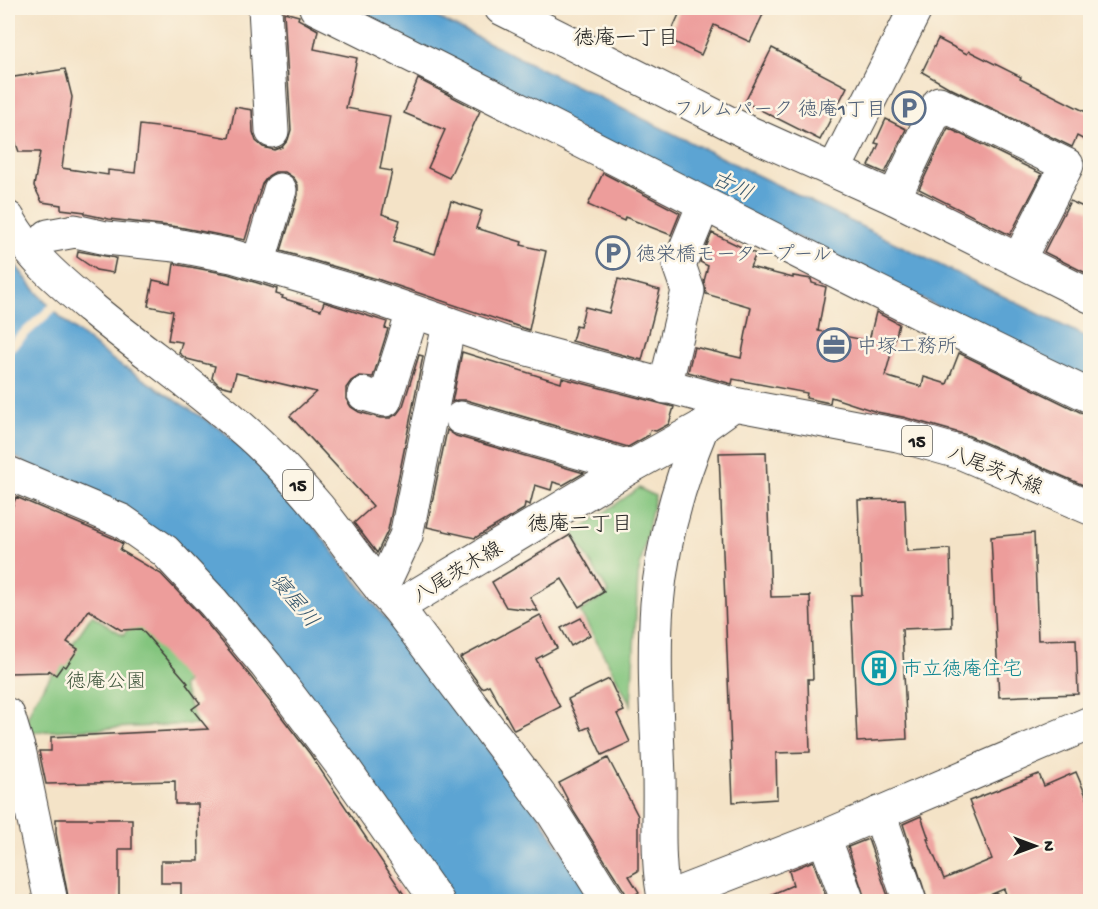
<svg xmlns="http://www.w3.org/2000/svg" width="1098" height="909" viewBox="0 0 1098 909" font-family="'Gochi Hand','Klee One',sans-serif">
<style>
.green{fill:#83c57e;stroke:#50704d;stroke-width:1.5}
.water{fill:#5ca4d3;stroke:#3c6078;stroke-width:1.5}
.pier{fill:#f4e3c7}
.building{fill:#ed9d9b}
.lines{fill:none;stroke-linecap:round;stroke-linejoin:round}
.minor-casing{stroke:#3c3a36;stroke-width:35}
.major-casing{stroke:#3c3a36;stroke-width:35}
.minor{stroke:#fff;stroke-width:33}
.major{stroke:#fff;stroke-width:33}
.labels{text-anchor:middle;stroke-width:5;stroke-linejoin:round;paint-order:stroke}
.shield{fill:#fcf5e5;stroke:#5f5d58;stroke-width:1.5}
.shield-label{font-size:18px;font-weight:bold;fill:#1c1c1c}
.service-label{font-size:20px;fill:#4e5e75;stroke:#fcf5e5;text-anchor:start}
.street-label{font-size:20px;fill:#1c1c1c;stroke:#fcf5e5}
.culture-label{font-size:20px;fill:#0d838f;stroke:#fcf5e5;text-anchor:start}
.park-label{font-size:20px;fill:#40573e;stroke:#fcf5e5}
.neighbourhood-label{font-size:21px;fill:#1c1c1c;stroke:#fcf5e5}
.water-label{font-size:21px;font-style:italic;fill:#39596e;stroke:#fcf5e5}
</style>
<rect width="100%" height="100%" fill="#fcf5e5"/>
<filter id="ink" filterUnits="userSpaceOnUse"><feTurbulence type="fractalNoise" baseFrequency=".0167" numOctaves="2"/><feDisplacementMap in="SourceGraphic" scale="12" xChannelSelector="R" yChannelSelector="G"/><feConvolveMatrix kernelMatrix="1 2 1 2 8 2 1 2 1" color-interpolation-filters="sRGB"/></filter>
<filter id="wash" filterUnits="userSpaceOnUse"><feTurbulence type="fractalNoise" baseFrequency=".008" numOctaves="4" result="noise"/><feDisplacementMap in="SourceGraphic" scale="24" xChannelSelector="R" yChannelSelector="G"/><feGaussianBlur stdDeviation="1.35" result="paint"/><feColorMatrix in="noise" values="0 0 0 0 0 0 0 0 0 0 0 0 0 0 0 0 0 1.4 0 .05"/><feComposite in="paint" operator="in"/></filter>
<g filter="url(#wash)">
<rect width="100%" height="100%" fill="#f4e3c7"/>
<!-- green -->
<g class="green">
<path d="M639,488L655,496L638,576L631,705L580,611L609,593L573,534Z"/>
<path d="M143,609L196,671L182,686L197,724L29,732L28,716L35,699L92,615L123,635Z"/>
</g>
<!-- water -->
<g class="water">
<path d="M333,8H418L1090,339V382Z"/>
<path d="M8,253C40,304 76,333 124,368H126L222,430L286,491L537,812L594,901H450L243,623L8,451Z"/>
</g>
<!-- pier -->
<path class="pier" d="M51,303L57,310L8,355V342Z"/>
<g id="blocks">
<!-- building -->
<g class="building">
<path d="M676,8H766L750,42L714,25L701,55L668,39L681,10Z"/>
<path d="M284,12L299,16L298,19L318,30L314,49L357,58L346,108L390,116L380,169L392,171L382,214L400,220L394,241L435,254L451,201L482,211L476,228L522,242L521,245L546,251L529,330L377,279L281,251L298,195V185L294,178L285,172H275L268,176L262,184L245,240L179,227L109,219L85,214V212L61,209V205L42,202L34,186L40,152H19L8,120V78L65,69L72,97L62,168L108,175V170L135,173L140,125L191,131L229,138L235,107L252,110L253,132L256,141L263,147L274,150L282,147L288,140L291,130Z"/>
<path d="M938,39L967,54L969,51L1021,77L1020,79L1090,114V143L1077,136L1072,147L950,88L922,72Z"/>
<path d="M772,48L847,87L820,140L745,102Z"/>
<path d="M418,79L480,111L449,178L428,168L445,130L404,113Z"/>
<path d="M886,119L906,129L885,173L869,166L879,144L875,143Z"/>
<path d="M948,128L1042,174L1010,235L919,189Z"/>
<path d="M603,173L680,213L671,235L625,217L624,221L588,205Z"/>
<path d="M1070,201L1090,210V275L1044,252Z"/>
<path d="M712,233L756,254L750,267L793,278V276L811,279L812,283L826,287L818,331L869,341L876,312L899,324L885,376L922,387L924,377L947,384L959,353L1082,413L1090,415V488L967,435L903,417L877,412L831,397L830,403L806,398L807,393L733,379L732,384L688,372L694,347L741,358L751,307L706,294L704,281L708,266L700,262Z"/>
<path d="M78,251L116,258L113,273L96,270L77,257Z"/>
<path d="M174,264L228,274L277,289L276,294L283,296L282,298L321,310L324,302L387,322L385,328L388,329L373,377L359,376L351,381L346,388V399L351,407L359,412L380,418H390L397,414L403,406L419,355L423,356L388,530L377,553L354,523L373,506L290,416L316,392L236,373L232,388L219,385L212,378L215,366L187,359L179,353L182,342L168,340L173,311L148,306L153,280L171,284Z"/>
<path d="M618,279L660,290L642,360L572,341L576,326L580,327L585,307L609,313Z"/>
<path d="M462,352L561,383L562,378L674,407L669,424L656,431L650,430L649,435L628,447L466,400H457L452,402Z"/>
<path d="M447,430L456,436L584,473L563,485L553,482L551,490L535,485L530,505L525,503L524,509L475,538L427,527Z"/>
<path d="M766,452L771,597L810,596L813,679H808L810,752L776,753L777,799L733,802L719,453Z"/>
<path d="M16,497L113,538L123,544L120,550L161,574L199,614L251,677L310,754L409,902H181V883H161V861H199L198,804H175V781L46,784L39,751H51V737L208,729L192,709L200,703L186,684L188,683L141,629L121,630L89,610L67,642L78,649L66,667L63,665L56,675L49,670L48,672L8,673V518Z"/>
<path d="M905,499L907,551L950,549L952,627L902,629L907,739L857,742L851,595H862L858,500Z"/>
<path d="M1034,533L1038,640L1076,639L1078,694L999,697L991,537Z"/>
<path d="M570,535L604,592L579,607L562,579L530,597L538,611L506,607L492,582Z"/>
<path d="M540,615L557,648L536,659L560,707L514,730L489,685L482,688L460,658Z"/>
<path d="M581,618L590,635L571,646L561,628Z"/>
<path d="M609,679L624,711L617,714L630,742L602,755L589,727L582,730L568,699Z"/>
<path d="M608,758L638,816V871L629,876L639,892L627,900L625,892L574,812L559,783Z"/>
<path d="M1076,772L1090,805V902H1009L1004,889L973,902H928L903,824L921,816L929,839H927L944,879L992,859L969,801L1039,774L1044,786Z"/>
<path d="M56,819H132V849H119V902H69L56,833Z"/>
<path d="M868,839L890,902H866L848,847Z"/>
<path d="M813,861L828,902H754L793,885L789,871Z"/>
</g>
</g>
</g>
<g filter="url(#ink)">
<use href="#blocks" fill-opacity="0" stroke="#3c3a36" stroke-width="1.5"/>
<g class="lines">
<!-- minor casing -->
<g class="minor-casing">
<g id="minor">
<path d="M265,8L272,131"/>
<path d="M316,8C575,135 830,272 1090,396"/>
<path d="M501,8L741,129L894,198L1090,296"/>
<path d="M834,170L916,8"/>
<path d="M894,198L939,103L1067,165L1019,259"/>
<path d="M48,236L75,231L106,238L175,245L232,256L372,297L505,343L734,404"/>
<path d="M258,264L280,190"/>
<path d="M665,387L688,291L679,265L704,204"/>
<path d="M364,394L385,400L413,312"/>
<path d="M461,418L630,467"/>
<path d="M8,473L122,521L165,551L213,602L266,665L344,768L438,902"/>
<path d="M381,589L406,536L449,324"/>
<path d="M397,607L553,813L609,902"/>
<path d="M8,715L20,754L51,902"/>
<path d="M879,813L910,902"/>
<path d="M824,837L848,902"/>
<path d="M664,899L824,837L1090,723"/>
<path d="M665,902C656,863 660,817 659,778C657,721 653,662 657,604C662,544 679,483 702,427"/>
</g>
</g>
<!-- major casing -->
<g class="major-casing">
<path id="major" d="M8,218C28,255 58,280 90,307C140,349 194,385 243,429C270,452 295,480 318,507C345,540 368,576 397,607L630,467L702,427L734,404L898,435L962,453L1090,508"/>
</g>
<!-- minor -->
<use href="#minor" class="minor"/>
<!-- major -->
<use href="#major" class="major"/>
</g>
</g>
<!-- icons -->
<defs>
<g id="parking-ring" transform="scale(1.725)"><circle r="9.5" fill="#fcf5e5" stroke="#5c6f8a" stroke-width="1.5"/><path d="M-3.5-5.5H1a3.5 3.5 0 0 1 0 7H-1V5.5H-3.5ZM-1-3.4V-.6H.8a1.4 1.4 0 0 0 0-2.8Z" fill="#5c6f8a"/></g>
<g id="office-ring" transform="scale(1.725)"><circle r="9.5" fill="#fcf5e5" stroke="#5c6f8a" stroke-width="1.5"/><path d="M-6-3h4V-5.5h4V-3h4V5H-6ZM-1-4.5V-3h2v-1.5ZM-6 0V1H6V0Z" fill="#5c6f8a"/></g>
<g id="building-ring" transform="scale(1.725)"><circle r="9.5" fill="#fcf5e5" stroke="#0f9aa8" stroke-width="1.5"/><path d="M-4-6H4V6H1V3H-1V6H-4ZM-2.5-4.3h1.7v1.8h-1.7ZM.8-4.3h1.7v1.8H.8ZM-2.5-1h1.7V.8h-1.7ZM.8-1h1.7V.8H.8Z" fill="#0f9aa8"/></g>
</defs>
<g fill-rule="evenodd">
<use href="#parking-ring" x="909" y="108"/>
<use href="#parking-ring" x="613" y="253"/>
<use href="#office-ring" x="834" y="345"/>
<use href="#building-ring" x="879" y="668"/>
</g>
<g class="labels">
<!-- shield labels -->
<g class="shield">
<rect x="902" y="426" width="30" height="30" rx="4.5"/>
<rect x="283" y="470" width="30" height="30" rx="4.5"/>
</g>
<g class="shield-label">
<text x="917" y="447">15</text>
<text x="298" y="491">15</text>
</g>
<!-- service labels -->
<g class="service-label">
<text x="886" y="115" text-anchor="end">フルムパーク 徳庵1丁目</text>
<text x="636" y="260">徳栄橋モータープール</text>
<text x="857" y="352">中塚工務所</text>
</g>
<!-- street labels -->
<g class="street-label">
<text transform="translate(996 469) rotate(22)" y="7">八尾茨木線</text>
<text transform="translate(457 571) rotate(-31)" y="7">八尾茨木線</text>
</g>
<!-- culture labels -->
<g class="culture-label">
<text x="902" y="675">市立徳庵住宅</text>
</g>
<!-- park labels -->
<g class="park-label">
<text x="106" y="687">徳庵公園</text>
</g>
<!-- neighbourhood labels -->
<g class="neighbourhood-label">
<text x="626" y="44">徳庵一丁目</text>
<text x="580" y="530">徳庵二丁目</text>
</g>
<!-- water labels -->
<g class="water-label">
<text transform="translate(733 185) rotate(26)" y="7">古川</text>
<text transform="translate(295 600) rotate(50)" y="7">寝屋川</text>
</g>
</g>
<!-- margin -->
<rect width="1098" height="909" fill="none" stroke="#fcf5e5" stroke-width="30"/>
<!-- north arrow -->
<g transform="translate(1035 846) rotate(90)" stroke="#fcf5e5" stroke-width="4.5" paint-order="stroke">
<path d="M0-4.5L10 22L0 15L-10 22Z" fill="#1c1c1c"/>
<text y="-9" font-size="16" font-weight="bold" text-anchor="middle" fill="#1c1c1c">N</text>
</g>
</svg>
